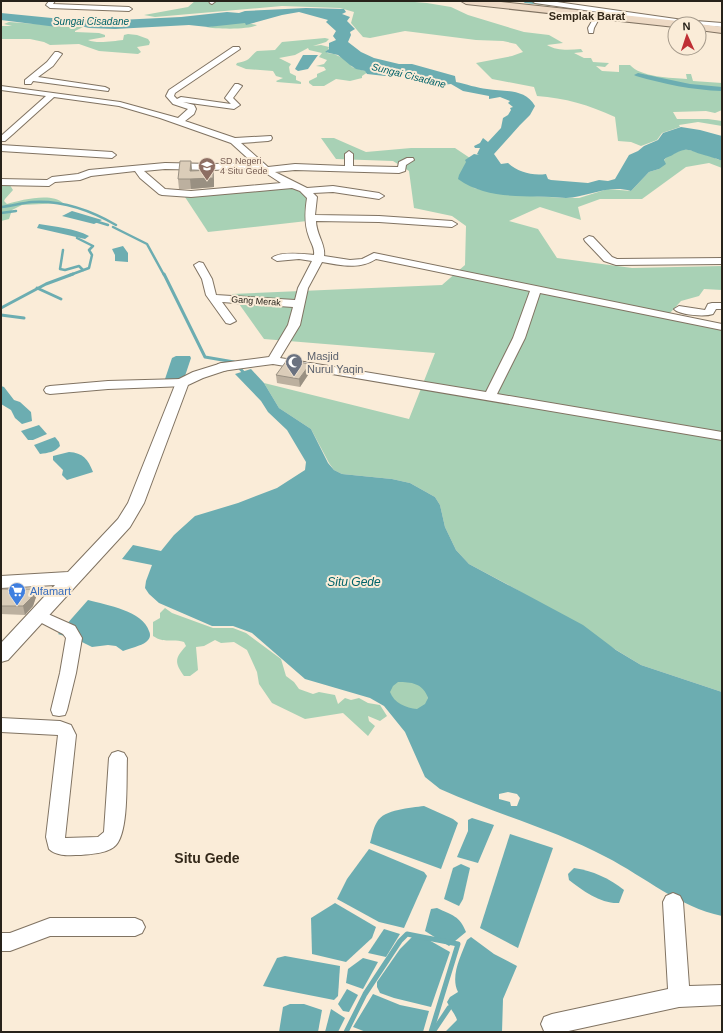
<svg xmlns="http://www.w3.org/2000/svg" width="723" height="1033" viewBox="0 0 723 1033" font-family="Helvetica,sans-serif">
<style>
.green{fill:#a8d1b5}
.water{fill:#6cadb1;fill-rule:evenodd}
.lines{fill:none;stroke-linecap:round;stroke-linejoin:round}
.stream-far2{stroke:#6cadb1;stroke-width:2.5}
.stream-far1{stroke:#6cadb1;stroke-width:3}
.stream{stroke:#6cadb1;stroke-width:5}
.canal{fill:#6cadb1;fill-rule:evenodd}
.minor-casing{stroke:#807362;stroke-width:2}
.tertiary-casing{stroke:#807362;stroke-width:2}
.secondary-casing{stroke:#807362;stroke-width:2}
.minor{fill:#fff;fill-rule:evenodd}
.tertiary{fill:#fff;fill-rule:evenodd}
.secondary{fill:#edd9c4;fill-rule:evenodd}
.wall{fill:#bcb09f}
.shaded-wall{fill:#999082}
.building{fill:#dbcdb9;stroke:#999082}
.labels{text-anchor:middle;stroke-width:4;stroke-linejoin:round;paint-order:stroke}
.far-education-label{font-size:9px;fill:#785e54;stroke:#faecd8;text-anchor:start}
.far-street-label{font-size:9px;fill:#27221a;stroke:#faecd8}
.far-water-label{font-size:10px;font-style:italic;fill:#006369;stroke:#faecd8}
.far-quarter-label{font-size:11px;font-weight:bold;fill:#332819;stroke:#faecd8}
.worship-label{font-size:11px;fill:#5b616d;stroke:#faecd8;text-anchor:start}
.shop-label{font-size:11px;fill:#366cbe;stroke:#faecd8;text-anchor:start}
.water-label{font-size:12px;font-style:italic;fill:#006369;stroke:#faecd8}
.near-neighbourhood-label{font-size:14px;font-weight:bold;fill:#332819;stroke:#faecd8}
</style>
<rect width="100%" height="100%" fill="#faecd8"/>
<!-- green -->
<g class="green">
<path d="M195,1H403L427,3L451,7L468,15L524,32L549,35L563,43L547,45C557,51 569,50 581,49L583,52L574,53L584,58H591L593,62L609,63L605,67L596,66L602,71L619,72V65H630C640,77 671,78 687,79L686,74H691L693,81L722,83V110L715,113L706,111L673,112L677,119H708L722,121V126L698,122L679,125L680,127L662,133L657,140L641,146L631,142L618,141L615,117C589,105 565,98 537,96L534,87L492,79L476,63L512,56L523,52L516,44L503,41L476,40L405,31L370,38L363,37L351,23L354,12L340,8L282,6L155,17L144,15L188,7Z"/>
<path d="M9,22L51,25L55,27H83L75,31V32L99,33L105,35V37L88,40C96,44 114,41 123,40L124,35L128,34L137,35L148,39L150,42L149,45L137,47L141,52L138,54L99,51L79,44L50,45L44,42L30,39H1V26H12L4,24Z"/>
<path d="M240,22L257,25C250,30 215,29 206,27Z"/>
<path d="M325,38L329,39L326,42L313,46L321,45L329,47L327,53L334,54L347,60L352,67L368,72L362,76V78L350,81L336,79L324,86H313L309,83V81L317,77V74L326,70L324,67L316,66L324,64L327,60L319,57L322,53L309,50L308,48L295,55L279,58L291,64L289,67L290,73L296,76V80L301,82V84L277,82L276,81L283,78L276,76L273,71L246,69L236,65L237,63C252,60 247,59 257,51L275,50L282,42Z"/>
<path d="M321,138H334L366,152L411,148H455L470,158L466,162L474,188L500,194L566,198H579L608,189L631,191L649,172L659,169L667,156C672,155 677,151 682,150C690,148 713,157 722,161V168L709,163L686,167L642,199H600L578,207L581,220L540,207L509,221L538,229L557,258L632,268L722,266V290L704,289L699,296L681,301L670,313C689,323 700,330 722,325V692L641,665L514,588L469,564L456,550L445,527L440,505L435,497L410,483L392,479L342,474L334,470L329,463L311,429L279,408L264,383L409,419L435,353L264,339L232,294L442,285L465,265L466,226L452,216L414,208L409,171L393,161L336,159Z"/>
<path d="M1,182H8L13,190L5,199L4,201L7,204C20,200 52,192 63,203L22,205L12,210L9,219L1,221Z"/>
<path d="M293,188L309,197L307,221L208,232L183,194Z"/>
<path d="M165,608L172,613L213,628H233L246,633L281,659L286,676L294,682L299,689L313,694L319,692L335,695L338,704L345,698L351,700L359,698L368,703L380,705L387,716L380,721L368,716L369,721L375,726L368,736L343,713L305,719L272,703L259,684L257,672L247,650L234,642L221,643L215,640L204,646L196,647L198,670L190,676H184C174,662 175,658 186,646L184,642C172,638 165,644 153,636V622L160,618V613Z"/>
<path d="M426,675L430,726L386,695L395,679Z"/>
</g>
<!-- water -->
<g class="water">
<path d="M306,8L344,9L346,12L342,14L350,17L347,21L355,29L350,32L351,35L348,42L361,52L374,58L399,64H412L455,76L456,82C466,84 477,88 487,89C504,92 525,88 535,106L530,115L520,125L494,154L501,164L508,163C518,172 532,176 546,174L548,179L551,180L588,183L599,180L608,181L615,179L629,155L638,151L644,146L658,140L663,133L681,127L700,130L722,136V161C716,158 710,157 704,155C689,151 689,146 674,154C670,157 667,156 664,160L666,164L659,169L649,172L631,191C608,184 588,197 566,198C531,194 490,202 458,179L459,175L466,162L465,160L474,154L479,155L477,154L480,148H475L474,146L480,143L483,138L488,142L501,128L503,118L508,115L511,110L510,108L513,107L508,103L510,101L500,97L489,99V96L463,91L451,84L432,86L423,80L415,78L390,74L385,76L367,74L365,71L356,69L350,65L338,55L325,52L329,49V43L336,40L333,36L336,31L326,22L328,20L299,12L282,15L246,25L245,23L208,27L189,25L115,29L89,28L77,25L57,27L1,20V13L62,19L119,20L181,17L227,12L239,13L245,11Z"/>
<path d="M303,55H318L308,69L298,71L295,69Z"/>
<path d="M72,211L102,220L94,224L62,216Z"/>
<path d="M39,224C56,227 74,228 89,236L85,239L37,228Z"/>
<path d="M123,246L128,253V262L115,261V255L112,249Z"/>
<path d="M176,356H190L191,358L184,379H165L172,358Z"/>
<path d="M251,369L264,383L279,408L311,429L328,463L334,470L342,474L392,479L410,483L435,497L440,505L445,527L456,550L469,564L583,625L616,650L641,665L722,692V916C679,907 645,877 606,857C553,829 495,814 440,789L425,777L405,732L384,706L370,698L305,679L252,633L233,626H212L159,603L149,594L145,588L146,581L152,565L122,559L133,545L161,551L174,535L195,516L238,503L277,488L305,470L306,462L287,430L268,412L261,401L235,374ZM398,682C411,682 423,683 428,698L425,704L417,709C406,708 394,703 390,692L393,686ZM508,792L517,794L520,798L517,806H511L510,802L499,799V794Z"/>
<path d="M1,386L4,387L14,400L20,402L31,412L32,421L22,424L15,418L11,410L1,404Z"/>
<path d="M39,425L47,434L33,440H28L21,431Z"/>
<path d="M55,437L59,442L60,446C55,452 48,453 40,454L34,445Z"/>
<path d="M69,452C83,453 88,459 93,472L67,480L62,475L63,470L53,460V456Z"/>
<path d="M88,600C107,605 143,611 149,631C151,635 150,639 146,642C141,646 130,648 123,651L116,646L108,645L92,647L80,641L58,634Z"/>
<path d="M424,806L453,819L458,823L441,869L370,843C372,837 373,828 377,822C384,809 411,808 424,806Z"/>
<path d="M472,818L494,825L478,863L457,857L468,831V820Z"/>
<path d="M510,834L553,848L518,948L480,928Z"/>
<path d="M369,849L424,872L427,876L404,928L379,922L337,899L347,879Z"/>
<path d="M461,864L470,868L463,899L459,906L444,899L453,868Z"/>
<path d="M574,868C593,871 609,878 624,890L619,903C601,904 583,891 569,880L568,874Z"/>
<path d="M335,903L376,927L372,938L346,962L312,954L311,918Z"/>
<path d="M437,908C452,915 460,916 466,932L449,946L425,931L431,909Z"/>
<path d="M384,929L400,934L386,957L368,953Z"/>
<path d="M414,935H420L450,952L431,1007L394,998L380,993L377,987V982L400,949Z"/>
<path d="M471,937L494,954L517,966L503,999L502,1032H445L457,1020C455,1013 450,1009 447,1002L450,997L458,992C450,976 461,956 467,940Z"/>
<path d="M285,956L340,966L338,996L334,1000L263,986L277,958Z"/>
<path d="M363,958L378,962L363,989L346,983L348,969Z"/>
<path d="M347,989L358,995L349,1012L343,1011L338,1004Z"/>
<path d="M373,994L400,1005L429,1011L423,1032H366L353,1027Z"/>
<path d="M290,1004H304L322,1010L318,1032H279L283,1007Z"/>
<path d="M331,1009L345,1018L338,1032H325Z"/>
</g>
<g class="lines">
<!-- stream-far2 -->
<g class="stream-far2">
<path d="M1,207C11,206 22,203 32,202C63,200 90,210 116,225"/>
<path d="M1,213L16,211"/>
<path d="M95,221L108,225"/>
<path d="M113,227L147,244L164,275"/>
<path d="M63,250L60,269L65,270L79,266L83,270"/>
<path d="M70,275L89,268L92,255L89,250L93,246L77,238"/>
</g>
<!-- stream-far1 -->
<g class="stream-far1">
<path d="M164,274L205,357L234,362L245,374"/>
<path d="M37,288L61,299"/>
<path d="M1,308L46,284L73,274"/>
<path d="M1,315L24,318"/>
</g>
<!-- stream -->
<g class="stream">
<path d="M346,1032L365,994L400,941L407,934L458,944L431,1032"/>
<path d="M433,1032L449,1008"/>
</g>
<!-- canal -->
<g class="canal">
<path d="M522,1H541L555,4L552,6L525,3Z"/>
<path d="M638,73L690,84L722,87V91C692,90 664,84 636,76L634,75Z"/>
</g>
<!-- minor casing -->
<g class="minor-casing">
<g id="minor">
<path d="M49,1H55L53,4L129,7L132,9L129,11L50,8L46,5Z"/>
<path d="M209,1H216L212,4L210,3Z"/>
<path d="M532,1H550L683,20L722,23V27L699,25V24H683L535,3Z"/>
<path d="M596,14L601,15L594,28L593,33H589L588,28Z"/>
<path d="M233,47H239L240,49L175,93L174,96L177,99L181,97L231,104L225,98L235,84H238L242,86L233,98L240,105L234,109L183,102L194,105L196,109L194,114L185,121L235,138L271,136L272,138L271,140L268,141L241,143L268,167L295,164L345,166V154L349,151L353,154V166L398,167L399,162L407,158H413L414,160L406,165L405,171L399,173L295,170L275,172L307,188L333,186L379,193L384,196L379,199L333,192L313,193L317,197L315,215L379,216L452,221L457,224L452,227L379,222L316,221C316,234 326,245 324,256L350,260L362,259L374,253L722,324V330L540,293L525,338L497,394L722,432V440L273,364L222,371L218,370L216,367L218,364L222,363L269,357L288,325L293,307L222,302L236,321L230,324L226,323L206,295L202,279L194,265L199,262L203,263L212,279L216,295L295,300L298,288L312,261L299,259L277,261L272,258C279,251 304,254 314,255C315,248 311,243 309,237C304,224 305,211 307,198L300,191L292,188L191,197L162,195L159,194L140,178L135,171L91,176L80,180L55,182L49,186L1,185V179L47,180L52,177L78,174L89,170L165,163L212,164L253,163L231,143L160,118L119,106L54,97L13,134L5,141H1V136L46,96L1,90V86L120,102L178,118L188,109L173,104L166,96L169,90ZM258,168L281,183L191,191L165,189L144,171L165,169L212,170ZM376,259L530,291L513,338L486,392L280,358L300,325L308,288L322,262C341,265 359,270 376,259Z"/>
<path d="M55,52H58L62,54L53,66L38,77L105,87L109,89L108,91L33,81L31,84H25V80L47,62Z"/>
<path d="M1,145L112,152L116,155L112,158L1,151Z"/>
<path d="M589,236L593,237L612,257L617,259L722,258V264L616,265L604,261L585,241L584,239Z"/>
<path d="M712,303H722V309H716L713,314C705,317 679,315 674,309L679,306L705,310L708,304Z"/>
<path d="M182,379L186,380L188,383L186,386L108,389L50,394L46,393L44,390L46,387L50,386L108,381Z"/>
<path d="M39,610L75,626L82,638L76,673L67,710L65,715L59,716L53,715L51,710L60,673L66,638L63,634L34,619L31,615L34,611Z"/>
<path d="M1,718L60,721L71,725L76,735L65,838L98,837L104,832L109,758L112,753L118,751L124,753L127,758C126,778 129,831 116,845C109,853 92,854 81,855C71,855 57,857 49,849L46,837L58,735L1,732Z"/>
<path d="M673,893L680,896L683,902L689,986L722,985V1005L679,1007L564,1032L544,1031L541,1024L544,1017L552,1014L668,989L663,902L666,896Z"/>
<path d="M50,918H135L142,921L145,927L142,933L135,936H50L10,951H1V933H10Z"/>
</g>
</g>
<!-- tertiary casing -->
<g class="tertiary-casing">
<path id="tertiary" d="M222,363L227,364L229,367L227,370L203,378L188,385L144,503L130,527L8,660L1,662V643L55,585L1,588V576L68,572L118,519L128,503L177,380L193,372Z"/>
</g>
<!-- secondary casing -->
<g class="secondary-casing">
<g id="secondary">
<path d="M461,1H492L678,21L683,24H675V27L466,4Z"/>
<path d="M699,24L722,27V33L699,30Z"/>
</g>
</g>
<!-- minor -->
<use href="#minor" class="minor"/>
<!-- tertiary -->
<use href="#tertiary" class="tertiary"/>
<!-- secondary -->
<use href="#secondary" class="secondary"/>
</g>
<!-- wall -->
<g class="wall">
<path d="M191,161L192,171L213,170L214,180V187L191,189H179L178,179Z"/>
<path d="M310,364V372L300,387L277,383L276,375Z"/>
<path d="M1,589L36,597L33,606L25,615L1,614Z"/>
</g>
<!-- shaded-wall -->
<g class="shaded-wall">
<path d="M191,161L192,171L213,170L214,180V187L191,189L190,179Z"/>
<path d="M310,364V372L300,387L299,379Z"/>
<path d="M34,589L36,597L33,606L25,615L23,606Z"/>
</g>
<!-- building -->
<g class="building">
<path d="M180,161H191L190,171L213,170V178L190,179H178Z"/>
<path d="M287,360L310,364L299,379L276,375Z"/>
<path d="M1,589H34L31,598L23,606H1Z"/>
</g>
<!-- icons -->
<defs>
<g id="school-pin" transform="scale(0.9)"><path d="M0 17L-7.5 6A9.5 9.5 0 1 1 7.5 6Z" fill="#8d6e63" stroke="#faecd8"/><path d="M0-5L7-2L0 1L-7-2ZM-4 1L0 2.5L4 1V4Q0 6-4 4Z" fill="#fff"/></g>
<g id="mosque-pin" transform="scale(0.9)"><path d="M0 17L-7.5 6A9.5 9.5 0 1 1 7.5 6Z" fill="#6b7280" stroke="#faecd8"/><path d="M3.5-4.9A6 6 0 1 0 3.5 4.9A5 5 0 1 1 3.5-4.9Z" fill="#fff"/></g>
<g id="supermarket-pin" transform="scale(0.9)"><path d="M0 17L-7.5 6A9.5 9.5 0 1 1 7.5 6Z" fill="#3f7fe0" stroke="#faecd8"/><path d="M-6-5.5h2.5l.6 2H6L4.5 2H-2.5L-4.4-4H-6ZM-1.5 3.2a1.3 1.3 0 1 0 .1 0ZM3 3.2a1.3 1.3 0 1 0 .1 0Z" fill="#fff"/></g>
</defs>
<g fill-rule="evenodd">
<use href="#school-pin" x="207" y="166"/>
<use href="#mosque-pin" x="294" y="362"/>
<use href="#supermarket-pin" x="17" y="591"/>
</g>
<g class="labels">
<!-- far-education labels -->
<g class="far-education-label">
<text x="220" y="164">SD Negeri<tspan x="220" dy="10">4 Situ Gede</tspan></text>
</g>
<!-- far-street labels -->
<g class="far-street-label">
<text transform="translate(256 301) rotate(4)" y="3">Gang Merak</text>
</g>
<!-- far-water labels -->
<g class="far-water-label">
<text x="91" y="25">Sungai Cisadane</text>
<text transform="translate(409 75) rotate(14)" y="4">Sungai Cisadane</text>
</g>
<!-- far-quarter labels -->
<g class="far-quarter-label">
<text x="587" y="20">Semplak Barat</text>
</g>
<!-- worship labels -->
<g class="worship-label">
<text x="307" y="360">Masjid<tspan x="307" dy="13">Nurul Yaqin</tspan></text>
</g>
<!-- shop labels -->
<g class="shop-label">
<text x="30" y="595">Alfamart</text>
</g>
<!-- water labels -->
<g class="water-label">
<text x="354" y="586">Situ Gede</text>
</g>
<!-- near-neighbourhood labels -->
<g class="near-neighbourhood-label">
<text x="207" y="863">Situ Gede</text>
</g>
</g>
<!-- border -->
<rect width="723" height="1033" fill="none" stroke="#27221a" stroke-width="4"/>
<!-- north arrow -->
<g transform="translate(687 36) rotate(357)"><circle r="19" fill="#faecd8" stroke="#a69b8c"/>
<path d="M0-3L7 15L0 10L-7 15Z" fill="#bf2f35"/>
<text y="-6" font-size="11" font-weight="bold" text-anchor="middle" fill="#27221a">N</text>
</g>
</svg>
